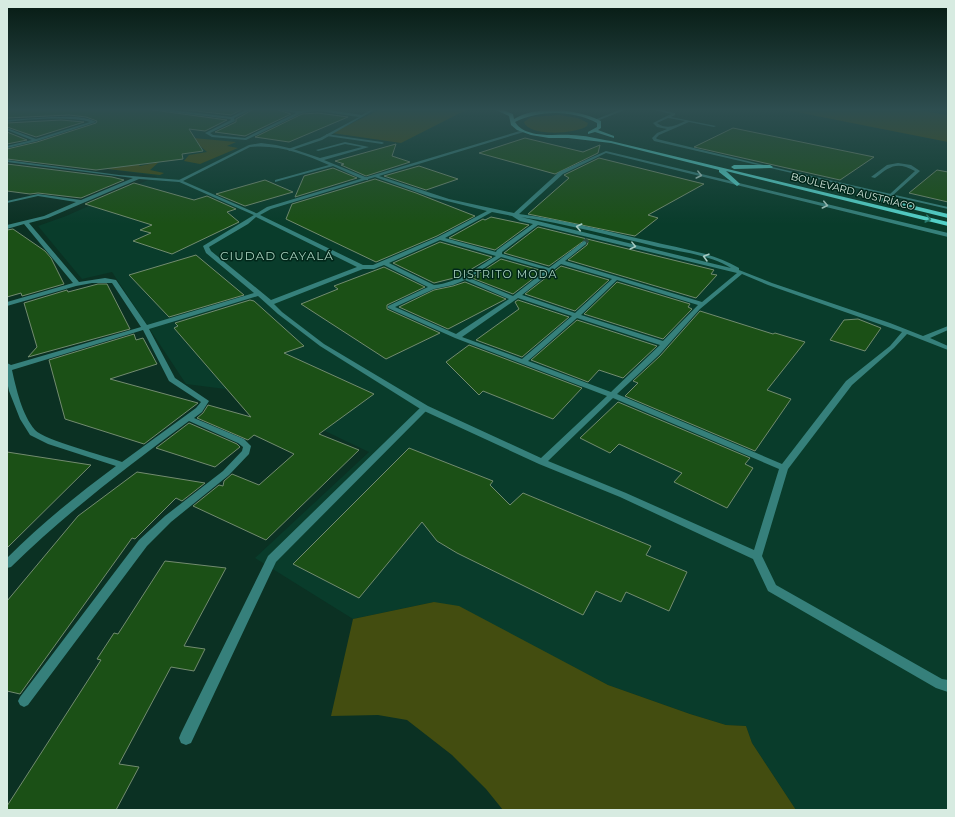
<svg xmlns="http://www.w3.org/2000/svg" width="955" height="817" viewBox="0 0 955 817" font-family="Montserrat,sans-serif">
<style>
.built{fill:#093c2b}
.green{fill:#434d10}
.building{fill:#1b5016;stroke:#728b6f}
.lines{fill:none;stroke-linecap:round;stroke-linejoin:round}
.street-tunnel{stroke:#2a4d40;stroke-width:5;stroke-dasharray:5 2.5;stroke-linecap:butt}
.lane{fill:#36807b;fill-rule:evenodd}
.street{fill:#36807b;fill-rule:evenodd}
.secondary{fill:#28b2aa;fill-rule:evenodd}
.primary{fill:#54d3ca;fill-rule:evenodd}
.oneway{stroke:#a7cbc2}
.oneway2{stroke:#2a7d72}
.labels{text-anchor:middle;stroke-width:3;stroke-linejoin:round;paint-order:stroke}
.far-street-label{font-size:10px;fill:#d7ebe1;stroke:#01271a}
.far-neighbourhood-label{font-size:11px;letter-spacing:1px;fill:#a7d0bd;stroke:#01271a}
.far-quarter-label{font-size:12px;letter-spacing:1px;fill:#a7d0bd;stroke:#01271a}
</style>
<rect width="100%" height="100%" fill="#0b3123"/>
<!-- built -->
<path class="built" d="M7,109H922L948,113V810H796L752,743L746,726L726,725L690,714L608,685L550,655L434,602L353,619L255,558L369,452L241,391L186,384L112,272L82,279L38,226L66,216L157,176L7,155Z"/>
<!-- green -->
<g class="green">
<path d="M381,109H462L466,110L401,143L332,133Z"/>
<path d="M781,109H911L948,115V142Z"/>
<path d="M559,115L578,118L588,123L587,126C576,134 529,137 524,122L531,117Z"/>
<path d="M151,134L236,142L227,146L238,148L200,164L184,161L189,155L207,152L199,145L184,146L135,162L140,166L159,162L150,170L164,173L160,175L64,164Z"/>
<path d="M434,602L459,606L608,685L690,714L726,725L746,726L752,743L796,810H503L486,789L452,755L407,720L378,715L331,716L353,619Z"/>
</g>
<!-- building -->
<g class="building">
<path d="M7,109H146L227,120L205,131L189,129L203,151L182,154L183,159L96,170L7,159V149L37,142L96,123L97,121L86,117L69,115L7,118Z"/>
<path d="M179,109H243L231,115Z"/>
<path d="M254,109H275L291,114L245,136L215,132L236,122V119Z"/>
<path d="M318,113L348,117L289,142L255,137L302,114Z"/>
<path d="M61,120L84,122L36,137L7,127V123Z"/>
<path d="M733,128L874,157L840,180L694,147Z"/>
<path d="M7,132L27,140L7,144Z"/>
<path d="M525,138L583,152L600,145L598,153L555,174L479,153Z"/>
<path d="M396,144L392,156L410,162L366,176L341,165L344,164L335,161Z"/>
<path d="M599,158L704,184L648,215L658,218L635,236L528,214L569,178L564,175Z"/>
<path d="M7,164L112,177L124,180L81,198L38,193L30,194L7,191Z"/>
<path d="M419,166L458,179L426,190L384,176Z"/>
<path d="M333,168L357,178L295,197L304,176Z"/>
<path d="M937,170L948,172V202L909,193Z"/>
<path d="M375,179L416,193L475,216L437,236L376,262L286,219L292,204Z"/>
<path d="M265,180L293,192L245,206L216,194Z"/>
<path d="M134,183L194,200L207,196L236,209L227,212L239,222L172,254L133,241L151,233L140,230L152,225L85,204Z"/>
<path d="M491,217L529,225L495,250L449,238L483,219L485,220Z"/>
<path d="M538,227L714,270L711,274L717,275L696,298L568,260L587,245L588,242L585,240L549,266L504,253Z"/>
<path d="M13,229L45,251L51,258L64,284L22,296L21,293L7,297V230Z"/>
<path d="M440,242L492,257L458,277L434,283L393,263Z"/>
<path d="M196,255L244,295L169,317L129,275Z"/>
<path d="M501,259L543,271L513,294L472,278Z"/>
<path d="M561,266L609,280L575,311L525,294Z"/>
<path d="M384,267L425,287L387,305V309L440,333L386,359L301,304L338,289L334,286Z"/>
<path d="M465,282L506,299L448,329L399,307L434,290L453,286Z"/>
<path d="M617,282L690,304L688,307L692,309L663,339L584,314Z"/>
<path d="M98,284H107L130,329L28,357L37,347L24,303L67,290L68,292Z"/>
<path d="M250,300L254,301L304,346L284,353L374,394L319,434L359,450L266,540L193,506L219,485L223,486L224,481L232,474L259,485L294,454L254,435L248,440L197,418L203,413L208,405L251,417L174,328L178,326L175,323Z"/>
<path d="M518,300L569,317L522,357L476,340L519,309L515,302Z"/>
<path d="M700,311L773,334L775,333L805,342L767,390L791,399L755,451L625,396L638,383L633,381L660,356Z"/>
<path d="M858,319L881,328L865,351L830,340L844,320Z"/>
<path d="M577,320L657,346L623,378L599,370L588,382L531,360Z"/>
<path d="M134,334L136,340L143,338L157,364L110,379L198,403L144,444L65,419L49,360Z"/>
<path d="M469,345L582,388L553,419L483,391L479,395L446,362Z"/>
<path d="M618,402L750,458L745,464L753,468L727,508L674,482L682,473L619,444L610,453L580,438Z"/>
<path d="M189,423L237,444L240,447L215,467L156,448Z"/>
<path d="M409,448L493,481L490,485L510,505L523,493L651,546L646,555L687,572L669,611L626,592L621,602L596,591L583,615L457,553L437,541L422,522L359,598L293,564Z"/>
<path d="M7,452L91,465L7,548Z"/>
<path d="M137,472L205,483L182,501L176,498L135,539L132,538L20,694L7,691V601L78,516Z"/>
<path d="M165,561L226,568L184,646L205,649L194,671L171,667L119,764L139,767L116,810H7V806L101,660L97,659L114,633L118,634Z"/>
</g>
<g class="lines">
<!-- street-tunnel -->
<path class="street-tunnel" d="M584,243L588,239"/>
<!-- lane -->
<g class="lane">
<path d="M622,109H627L597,121L594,120Z"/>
<path d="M650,109H658L675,113V115L671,117L716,126L714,127L689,122L659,135L656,138L657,139L772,167L770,168L654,141L652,138L657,133L667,129L657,127L653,123L671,114ZM668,118L685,121C675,126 667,130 657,123Z"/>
<path d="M326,134L382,142L384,143L382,144L327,136Z"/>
<path d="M345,142L369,147L324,160L368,178V180H364L333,166L275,182V180L329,165C304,154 278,144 250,147L183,181L258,214V216H256L177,181L249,145L261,143L276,145L293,149L320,158L362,147L345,144L318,151L316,150Z"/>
<path d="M898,163L911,165L920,171L892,196H890V194L915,171C897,161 890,166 875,178L871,177L887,165Z"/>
<path d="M422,406H425L429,408L276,562L191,743L186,745L181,743L179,738L181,733L268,556Z"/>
</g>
<!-- street -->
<g class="street">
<path d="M147,109H162L231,117L248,109H253L234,118L235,121L210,133L213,135L245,138L296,113L276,109L297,111L322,109L362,115L372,109H376L322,140L289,151L288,149L320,138L359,117L318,111L302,113L246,140L212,137L205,133L231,120L230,119Z"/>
<path d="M52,117C66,117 83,115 96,122L37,141L7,148V146L32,140L7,130V128L36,139L90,122C70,116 29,119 7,122V120Z"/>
<path d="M523,130L524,132L379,176L449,199L514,213L559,172L606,151L948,233V237L606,153L563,174L519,214C565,220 609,232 654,242C682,249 714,253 739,268V270L772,283L890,323L923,336L948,326V330L930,338L948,346V350L907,334L894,348L852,385L788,469L762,556L776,585L942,679L948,680V692L936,688L768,591L753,559L620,497L539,464L422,410L320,346L278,314L258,296L149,329L175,378L209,401L202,412L194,418L244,439L251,446L249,454L229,475L171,522L147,546L28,705L24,707L20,705L18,701L20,697L139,540L165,516L223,471L242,451L243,447L238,443L189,421C127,467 66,513 11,567L7,568V558C41,524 78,494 116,466L48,444L30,435L20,419L9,391L7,381V363L11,365L141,327L112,283H92L76,286L7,306V302L73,283L24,224L7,229V225L44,216L76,202L38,196L7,203V201L38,194L81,200L133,178L7,162V160L119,175L181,180V181L179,182L139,179L48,218L29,223L79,282L105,278L116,280L147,325L254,293L206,253L203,246L267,207ZM375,177L431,197L487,211L438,237L373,265H363L260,215L271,209ZM492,212L512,216L520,221L533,224L497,250L496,252L445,238ZM256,217L357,267L271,300L211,251L209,247L248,224ZM521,217C567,224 612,236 658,247C682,252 710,255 731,268ZM538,225L737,273L702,302L565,261L586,244V242L584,241L549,268L502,254V252ZM440,240L496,256C476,268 458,283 434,285L389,263ZM501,257L546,270L513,296L469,278ZM561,264L612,279L575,313L522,295ZM384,265L428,287L388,306V308L455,338L607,396L541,458L428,406L324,344L282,312L274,304L363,269H374ZM742,274L768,285L902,332L890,346L846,381L782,464L617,394L659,355L700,309ZM465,280L509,299L456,334L395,307L434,289L453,285ZM617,280L698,305L663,341L581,315ZM518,298L572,316L522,359L462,337ZM577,318L660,345L611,392L528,361ZM143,330L169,381L201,402L196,408L122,462C106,456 44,440 35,430C22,415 16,388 12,370ZM613,398L779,469L754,550L626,493L548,461Z"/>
<path d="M768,166L948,207V209L770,168H768Z"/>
</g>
<!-- secondary -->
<path class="secondary" d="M560,109L568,112L569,113L567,114L554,109Z"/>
<!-- primary -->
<g class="primary">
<path d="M494,109H501L513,114L514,119C539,105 576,109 601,121V128L598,130L614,136V138L595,132L588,134V132L597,127V123C572,110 540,110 515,122C526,139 554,134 571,135C584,135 598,139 611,141L948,222V226L726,171L739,183L740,184L737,186L719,172V170L611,143L568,138H549L531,135L517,130L511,125L509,116Z"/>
<path d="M770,165L773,167L772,168L734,169L731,167L734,165Z"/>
<path d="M873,196L948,214V218L871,199V197Z"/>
</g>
</g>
<!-- one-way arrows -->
<defs><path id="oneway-chevron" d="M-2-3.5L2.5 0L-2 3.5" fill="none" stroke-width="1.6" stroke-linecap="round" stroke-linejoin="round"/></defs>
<g class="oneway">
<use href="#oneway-chevron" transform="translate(699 175) rotate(14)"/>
<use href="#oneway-chevron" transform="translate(825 205) rotate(13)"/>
<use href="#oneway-chevron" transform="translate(579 227) rotate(-167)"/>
<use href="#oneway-chevron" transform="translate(633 246) rotate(14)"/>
<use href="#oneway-chevron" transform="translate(706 257) rotate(-164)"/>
</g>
<use class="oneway2" href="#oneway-chevron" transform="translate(928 219) rotate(14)"/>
<!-- sky -->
<linearGradient id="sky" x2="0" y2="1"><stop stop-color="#061b13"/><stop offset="0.49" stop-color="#2e4e50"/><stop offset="1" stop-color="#2e4e50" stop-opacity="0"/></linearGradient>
<rect width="955" height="224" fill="url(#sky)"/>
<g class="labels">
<!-- far-street labels -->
<g class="far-street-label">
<text transform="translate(853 191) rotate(14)" y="4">BOULEVARD AUSTRÍACO</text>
</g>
<!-- far-neighbourhood labels -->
<g class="far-neighbourhood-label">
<text x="505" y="278">DISTRITO MODA</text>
</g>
<!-- far-quarter labels -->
<g class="far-quarter-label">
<text x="277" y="260">CIUDAD CAYALÁ</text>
</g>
</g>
<!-- border -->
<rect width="955" height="817" fill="none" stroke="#d7ebe1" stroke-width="16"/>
</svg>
